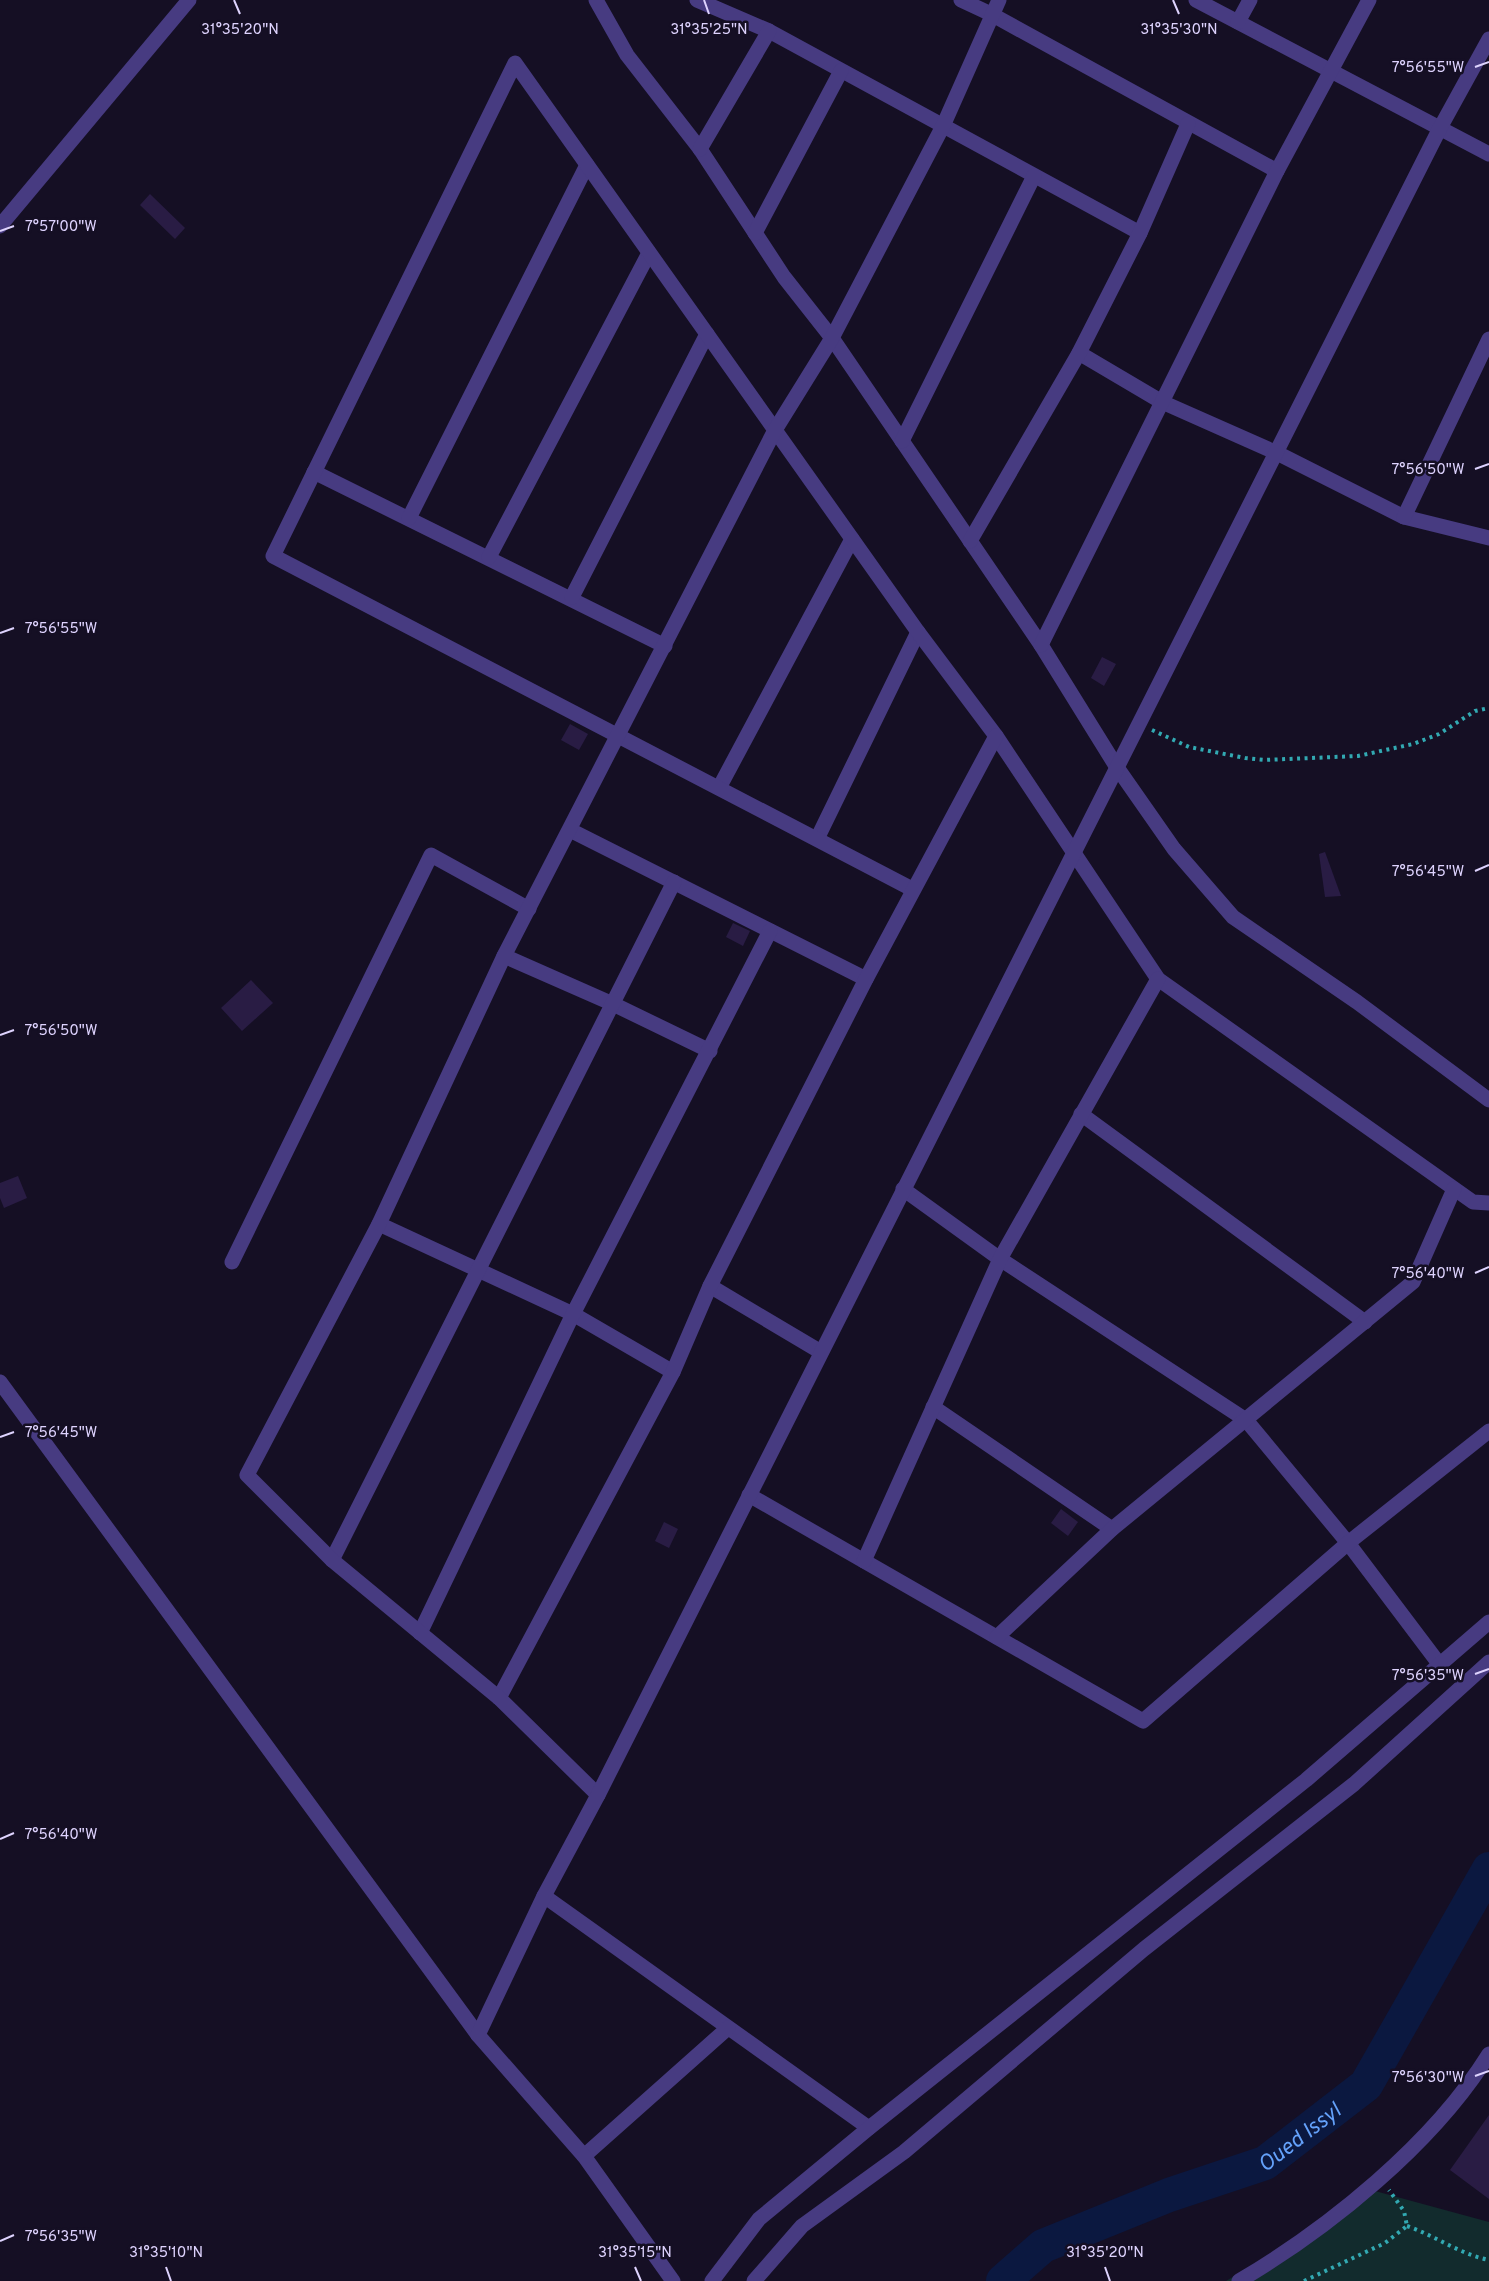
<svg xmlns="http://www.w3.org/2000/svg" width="1489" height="2281" viewBox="0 0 1489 2281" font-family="Overpass,sans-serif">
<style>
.green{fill:#122b2d}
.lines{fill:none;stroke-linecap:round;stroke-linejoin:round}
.river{stroke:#0b1840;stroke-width:34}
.building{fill:#291c44}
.path{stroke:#32a9b2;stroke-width:4;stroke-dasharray:3 4.5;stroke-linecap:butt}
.street{stroke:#473b81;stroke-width:15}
.ticks{fill:none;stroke:#ded3fe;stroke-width:2}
.labels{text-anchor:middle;stroke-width:5;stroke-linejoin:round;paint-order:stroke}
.water-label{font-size:22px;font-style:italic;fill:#64a1fa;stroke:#150f24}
.ticks-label{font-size:15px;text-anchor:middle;fill:#ded3fe;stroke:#150f24;stroke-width:5;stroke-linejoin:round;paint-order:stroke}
</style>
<rect width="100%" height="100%" fill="#150f24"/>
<!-- green -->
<path class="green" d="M1375,2191L1489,2222V2281H1226Z"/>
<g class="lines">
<!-- river -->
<path class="river" id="s1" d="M1003,2281L1043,2246L1169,2195L1265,2163L1366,2085L1489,1869"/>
</g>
<!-- building -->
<g class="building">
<path d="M150,194L185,228L175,239L140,205Z"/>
<path d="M1102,657L1116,664L1104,686L1091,678Z"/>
<path d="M570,724L588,734L579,750L561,740Z"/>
<path d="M1325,852L1341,896L1325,897L1319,854Z"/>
<path d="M733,923L750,931L743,946L726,937Z"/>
<path d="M251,980L273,1003L242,1031L221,1008Z"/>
<path d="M18,1176L27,1198L4,1208L0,1198V1183Z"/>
<path d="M1061,1509L1078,1522L1068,1536L1051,1523Z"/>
<path d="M664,1522L678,1529L669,1548L655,1541Z"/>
<path d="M1489,2115V2199L1450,2170Z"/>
</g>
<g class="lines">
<!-- path -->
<g class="path">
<path d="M1152,730L1189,747L1245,758L1264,760L1358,756L1413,744L1439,734L1475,711L1489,708"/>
<path d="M1407,2226C1436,2236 1459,2254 1489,2260"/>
<path d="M1304,2281L1385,2243L1407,2226L1404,2211L1389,2190"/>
</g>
<!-- street -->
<g class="street">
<path d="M596,0L627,55L700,149L784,277L832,338L1041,645L1116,766L1174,849L1233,917L1357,1002L1489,1100"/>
<path d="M697,0L769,31L1140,233"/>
<path d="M961,0L991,14L1277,171"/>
<path d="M1196,0L1489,154"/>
<path d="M1238,22L1250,0"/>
<path d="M700,149L769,31"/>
<path d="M0,226L189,0"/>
<path d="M755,233L841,71"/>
<path d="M1079,353L1162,402L1277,453L1404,517L1489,538"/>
<path d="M902,441L1034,176"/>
<path d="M314,472L665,646"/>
<path d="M1404,517L1489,339"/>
<path d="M409,518L587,165"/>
<path d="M970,541L1079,353L1140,233L1188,124"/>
<path d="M489,557L649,253"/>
<path d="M572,597L707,334"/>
<path d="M1041,645L1277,171L1369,0"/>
<path d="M719,788L852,539"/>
<path d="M570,830L866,979"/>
<path d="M817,839L918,632"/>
<path d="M912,889L273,556L515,63L918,632L996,736L1158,979L1473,1202L1489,1203"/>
<path d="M504,956L613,1004L710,1051"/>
<path d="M1081,1114L1365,1322"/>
<path d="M903,1189L1000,1259L1246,1420L1348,1543L1440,1665"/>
<path d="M379,1224L573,1314L673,1372"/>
<path d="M232,1262L431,855L529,909"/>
<path d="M710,1286L821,1352"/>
<path d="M0,1382L478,2035"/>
<path d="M933,1407L1112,1529"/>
<path d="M749,1495L1143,1721L1348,1543L1489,1431"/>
<path d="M332,1560L674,882"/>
<path d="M864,1561L1000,1259L1158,979"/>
<path d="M420,1633L573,1314L770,931"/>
<path d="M997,1637L1112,1529L1413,1282L1454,1189"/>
<path d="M499,1698L673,1372L710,1286L866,979L996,736"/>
<path d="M598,1795L499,1698L332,1560L247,1475L379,1224L504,956L775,430L832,338L943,126L999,0"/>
<path d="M544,1896L869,2128"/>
<path d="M584,2156L728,2028"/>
<path d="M673,2281L584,2156L478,2035L544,1896L598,1795L1440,128L1489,39"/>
<path d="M712,2281L759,2219L869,2128L1306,1780L1489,1622"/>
<path d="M754,2281L802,2226L904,2152L1144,1949L1354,1784L1489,1662"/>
<path d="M1239,2281C1329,2228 1433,2144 1489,2054"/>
</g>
</g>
<!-- ticks -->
<path class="ticks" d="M234,0L240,14M704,0L709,14M1173,0L1179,14M1475,67L1489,62M0,231L14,226M1475,469L1489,464M0,633L14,628M1475,871L1489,865M0,1035L14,1030M1475,1273L1489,1267M0,1437L14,1432M1475,1674L1489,1669M0,1839L14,1833M1475,2076L1489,2071M0,2241L14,2235M166,2267L171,2281M635,2267L641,2281M1105,2267L1110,2281"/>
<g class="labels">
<!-- water labels -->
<g class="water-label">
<text dy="8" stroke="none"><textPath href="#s1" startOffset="333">Oued Issyl</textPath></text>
</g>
</g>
<g class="ticks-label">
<text x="240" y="34">31°35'20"N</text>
<text x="709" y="34">31°35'25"N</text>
<text x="1179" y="34">31°35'30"N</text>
<text x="1428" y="72">7°56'55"W</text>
<text x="61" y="231">7°57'00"W</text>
<text x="1428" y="474">7°56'50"W</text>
<text x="61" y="633">7°56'55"W</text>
<text x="1428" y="876">7°56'45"W</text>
<text x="61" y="1035">7°56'50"W</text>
<text x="1428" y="1278">7°56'40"W</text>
<text x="61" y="1437">7°56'45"W</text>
<text x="1428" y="1680">7°56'35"W</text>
<text x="61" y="1839">7°56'40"W</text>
<text x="1428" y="2082">7°56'30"W</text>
<text x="61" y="2241">7°56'35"W</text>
<text x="166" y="2257">31°35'10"N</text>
<text x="635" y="2257">31°35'15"N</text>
<text x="1105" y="2257">31°35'20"N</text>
</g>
</svg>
